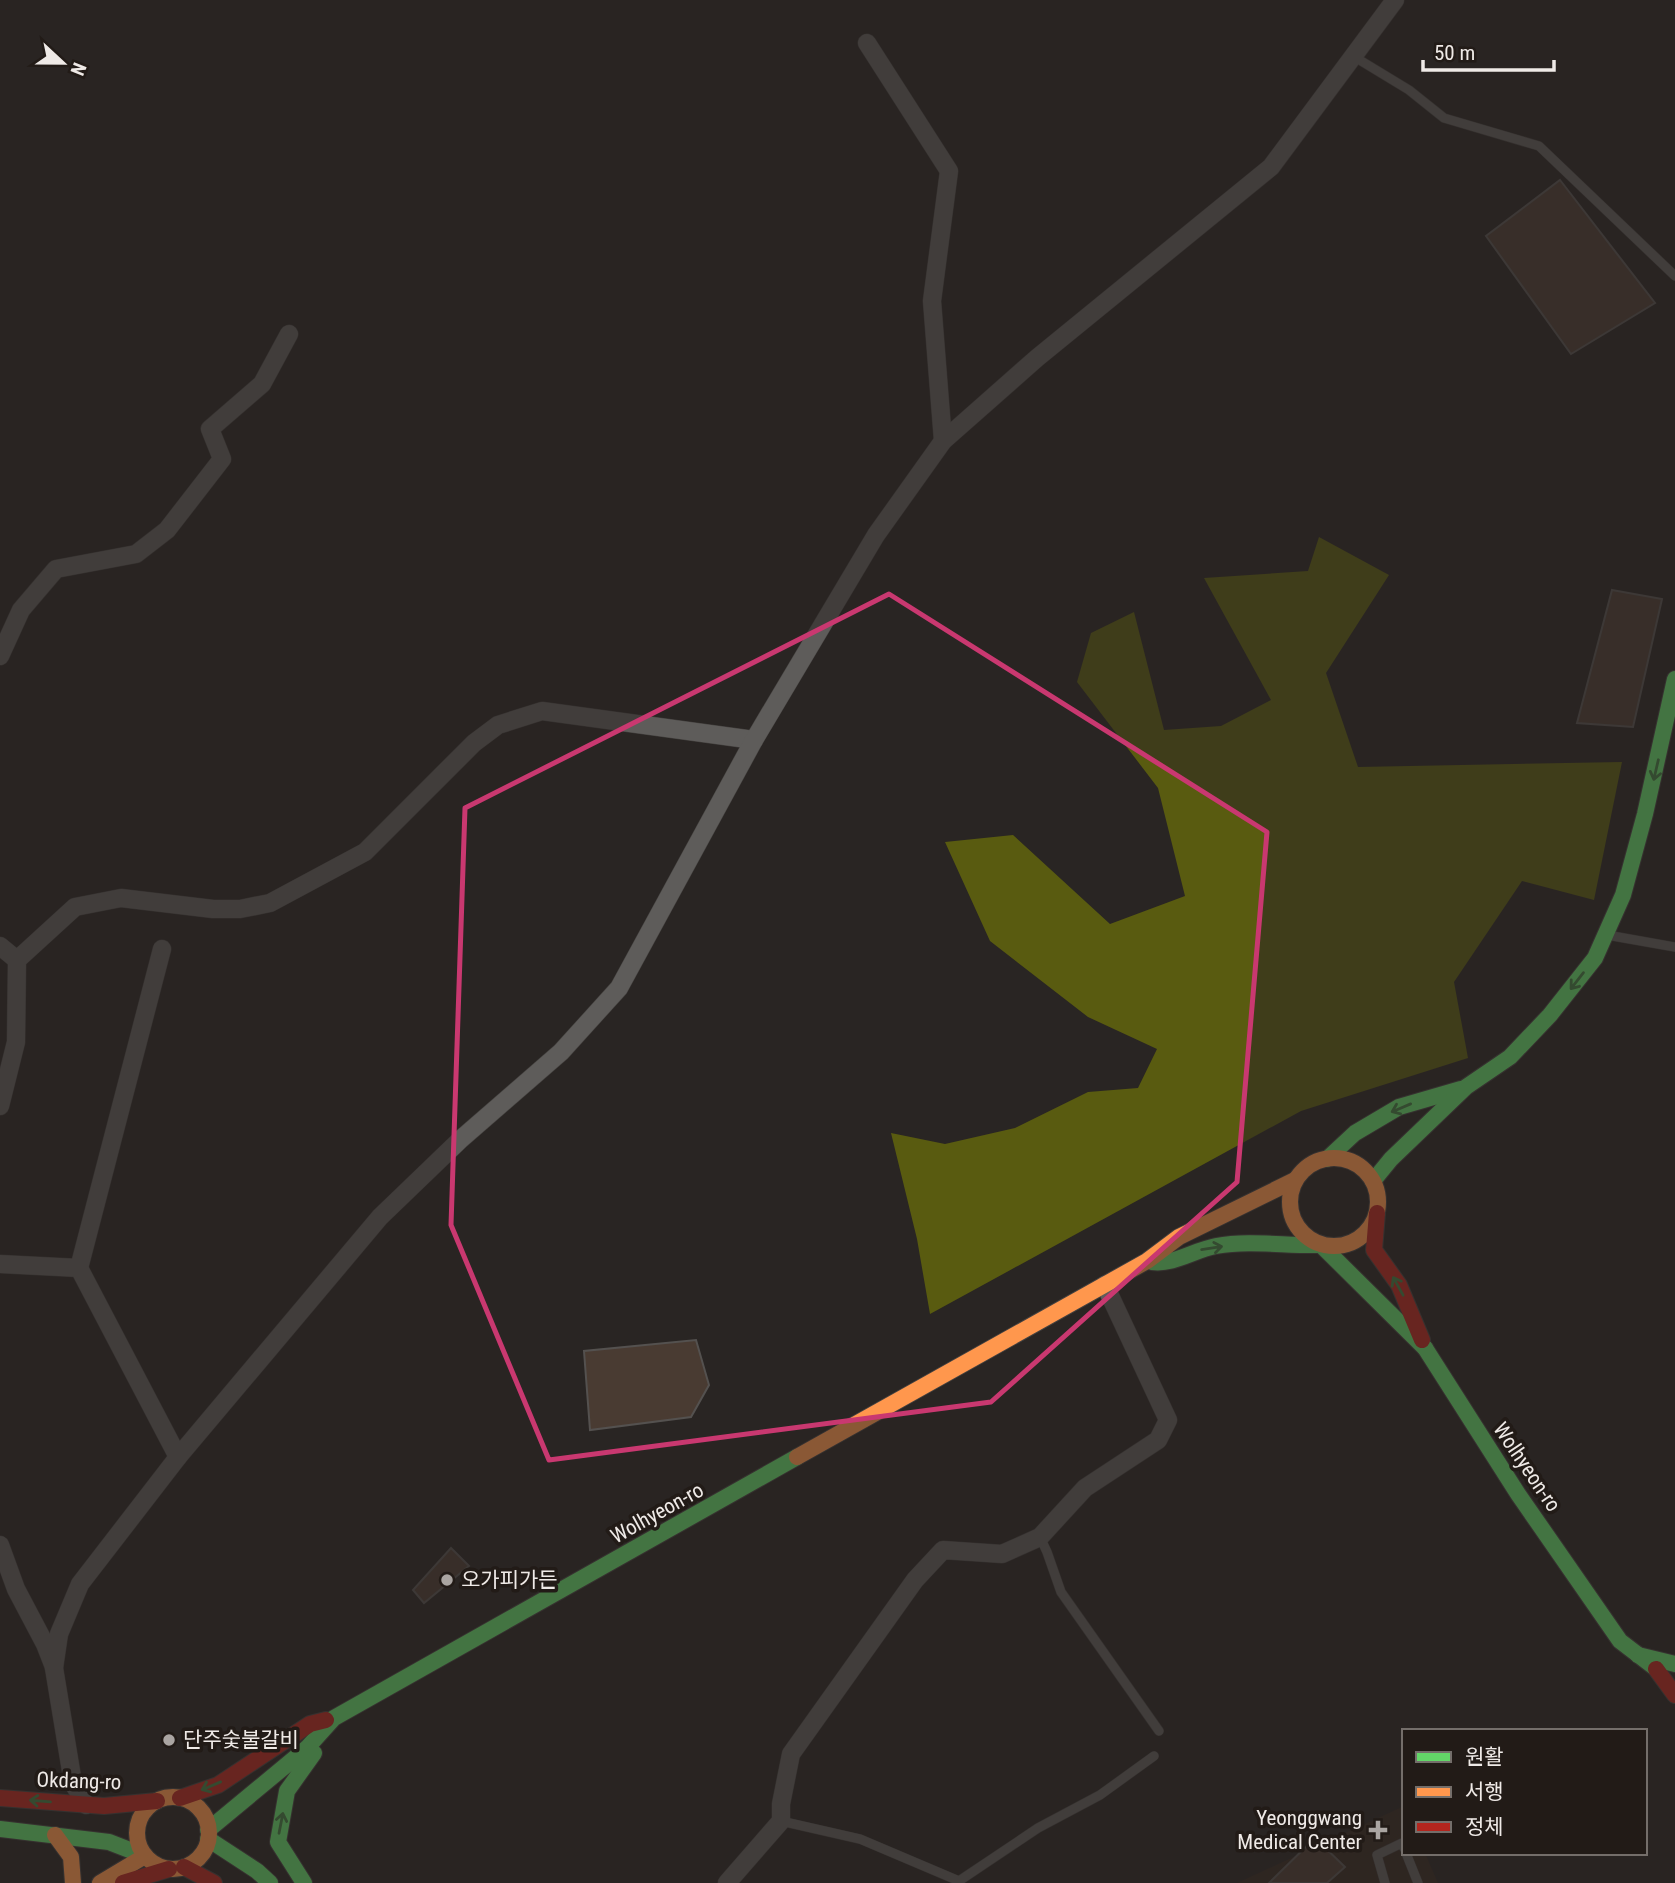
<svg xmlns="http://www.w3.org/2000/svg" width="1675" height="1883" viewBox="0 0 1675 1883" font-family="'Roboto Condensed','Noto Sans KR',sans-serif">
<style>
.built{fill:#342821}
.forest{fill:#595b10}
.building{fill:#493b32;stroke:#54514f;stroke-width:2}
.lines{fill:none;stroke-linecap:round;stroke-linejoin:round}
.lane-casing{stroke:#44413f;stroke-width:10}
.street-casing{stroke:#44413f;stroke-width:19}
.fast-casing{stroke:#44413f;stroke-width:18}
.slow-casing{stroke:#44413f;stroke-width:18}
.jam-casing{stroke:#44413f;stroke-width:18}
.lane{stroke:#5e5c5a;stroke-width:9}
.street{stroke:#5e5c5a;stroke-width:18}
.fast{stroke:#63d668;stroke-width:16}
.slow{stroke:#ff974d;stroke-width:16}
.jam{stroke:#b3261e;stroke-width:16}
.oneway{stroke:#427840}
.marked{fill:none;stroke:#c93870;stroke-width:5;stroke-linejoin:round}
.poi-dot{fill:#aaa5a2;stroke:#221b17;stroke-width:2.5}
.labels{text-anchor:middle;stroke-width:7;stroke-linejoin:round;paint-order:stroke}
.street-label{font-size:21px;fill:#efeae7;stroke:#221b17}
.poi-label{font-size:21px;fill:#efeae7;stroke:#221b17;text-anchor:start}
</style>
<rect width="100%" height="100%" fill="#292523"/>
<!-- built -->
<path class="built" d="M1404,1806V1853H1425L1438,1883H1237Z"/>
<!-- forest -->
<path class="forest" d="M1319,537L1389,575L1326,673L1358,767L1622,762L1594,900L1522,881L1454,982L1468,1058L1301,1111L930,1314L917,1239L891,1133L945,1144L1015,1128L1088,1092L1138,1088L1157,1049L1088,1017L990,941L945,842L1013,835L1110,924L1185,896L1158,788L1077,682L1091,633L1134,612L1164,730L1221,726L1271,700L1204,578L1308,571Z"/>
<!-- building -->
<g class="building">
<path d="M1560,180L1655,303L1571,354L1486,236Z"/>
<path d="M1612,590L1662,599L1633,727L1577,723Z"/>
<path d="M696,1340L709,1385L691,1417L590,1430L584,1351Z"/>
<path d="M451,1548L469,1566L424,1603L413,1590Z"/>
<path d="M1315,1838L1345,1867L1327,1883H1269Z"/>
</g>
<g class="lines">
<!-- lane casing -->
<g class="lane-casing">
<g id="lane">
<path d="M1353,56L1409,90L1444,118L1539,146L1675,276"/>
<path d="M1607,935L1675,947"/>
<path d="M1040,1537L1047,1552L1061,1592L1159,1731"/>
<path d="M781,1821L860,1839L959,1881L1038,1828L1100,1795L1154,1756"/>
<path d="M1406,1853L1418,1883"/>
<path d="M1385,1883L1377,1855L1402,1843L1404,1848"/>
</g>
</g>
<!-- street casing -->
<g class="street-casing">
<g id="street">
<path d="M867,43L949,171L932,301L943,441"/>
<path d="M0,656L21,610L56,569L136,554L167,530L222,459L210,429L262,384L289,334"/>
<path d="M0,946L17,960"/>
<path d="M0,1106L16,1042L17,960L75,907L121,898L213,909H240L270,903L365,852L474,743L498,725L542,711L754,740"/>
<path d="M0,1264L79,1268L178,1457"/>
<path d="M79,1268L162,949"/>
<path d="M0,1545L16,1589L45,1644L54,1667"/>
<path d="M86,1805L73,1783L54,1668L59,1634L80,1584L178,1457L380,1217L461,1139L561,1052L619,988L754,740L876,535L943,441L1037,358L1271,167L1395,0"/>
<path d="M727,1883L781,1821V1804L791,1754L915,1580L943,1550L1002,1554L1040,1537L1085,1488L1158,1440L1168,1420L1105,1285"/>
</g>
</g>
<!-- fast casing -->
<g class="fast-casing">
<g id="fast">
<path d="M1327,1159L1355,1133L1399,1107L1461,1089"/>
<path d="M1373,1181L1391,1159L1466,1087L1510,1057L1550,1015L1595,958L1623,895L1645,814L1675,679"/>
<path d="M1152,1262C1174,1265 1194,1250 1216,1246C1250,1240 1286,1246 1321,1245L1425,1348"/>
<path d="M1425,1348L1518,1494L1620,1641L1654,1667"/>
<path d="M1638,1655L1675,1664"/>
<path d="M0,1829L109,1842L145,1856"/>
<path d="M208,1830L307,1748L334,1718L797,1457"/>
<path d="M208,1839L257,1871L270,1883"/>
<path d="M304,1883L278,1842L287,1791L314,1753"/>
</g>
</g>
<!-- slow casing -->
<g class="slow-casing">
<g id="slow">
<circle cx="1334" cy="1202" r="44"/>
<path d="M797,1457L1147,1261L1179,1237L1295,1180"/>
<circle cx="173" cy="1833" r="36"/>
<path d="M55,1835L71,1857L73,1883"/>
<path d="M100,1883L145,1856"/>
</g>
</g>
<!-- jam casing -->
<g class="jam-casing">
<g id="jam">
<path d="M1377,1213L1374,1250L1399,1285L1422,1340"/>
<path d="M1656,1669L1675,1695"/>
<path d="M0,1798L104,1806L157,1801"/>
<path d="M180,1798L218,1785L310,1724L326,1720"/>
<path d="M184,1867L214,1883"/>
<path d="M123,1883L169,1869"/>
</g>
</g>
<!-- lane -->
<use href="#lane" class="lane"/>
<!-- street -->
<use href="#street" class="street"/>
<!-- fast -->
<use href="#fast" class="fast"/>
<!-- slow -->
<use href="#slow" class="slow"/>
<!-- jam -->
<use href="#jam" class="jam"/>
</g>
<!-- one-way arrows -->
<defs><path id="oneway-shaft" d="M-6 0H5M1.5-3L5.5 0L1.5 3" fill="none" stroke-width="1.6" stroke-linecap="round" stroke-linejoin="round" transform="scale(1.75)"/></defs>
<g class="oneway">
<use href="#oneway-shaft" transform="translate(1656 770) rotate(103)"/>
<use href="#oneway-shaft" transform="translate(1577 981) rotate(128)"/>
<use href="#oneway-shaft" transform="translate(1401 1108) rotate(157)"/>
<use href="#oneway-shaft" transform="translate(1212 1248) rotate(-9)"/>
<use href="#oneway-shaft" transform="translate(1398 1286) rotate(-119)"/>
<use href="#oneway-shaft" transform="translate(211 1786) rotate(157)"/>
<use href="#oneway-shaft" transform="translate(40 1801) rotate(-175)"/>
<use href="#oneway-shaft" transform="translate(281 1823) rotate(-79)"/>
</g>
<!-- marked area -->
<path d="M0 0H1675V1883H0ZM889,594L1267,832L1237,1182L991,1402L549,1460L451,1225L465,808Z" fill="#292523" fill-opacity=".55" fill-rule="evenodd"/>
<path class="marked" d="M889,594L1267,832L1237,1182L991,1402L549,1460L451,1225L465,808Z"/>
<!-- markers -->
<g class="poi-dot">
<circle cx="447" cy="1580" r="7"/>
<circle cx="169" cy="1740" r="7"/>
<path d="M1374.5 1819.5h7v7h7v7h-7v7h-7v-7h-7v-7h7z"/>
</g>
<g class="labels">
<!-- street labels -->
<g class="street-label">
<text transform="translate(1527 1467) rotate(56)" y="7">Wolhyeon-ro</text>
<text transform="translate(657 1513) rotate(-29)" y="7">Wolhyeon-ro</text>
<text transform="translate(79 1781) rotate(2)" y="7">Okdang-ro</text>
</g>
<!-- poi labels -->
<g class="poi-label">
<text x="461" y="1587">오가피가든</text>
<text x="183" y="1747">단주숯불갈비</text>
<text x="1362" y="1825" text-anchor="end">Yeonggwang<tspan x="1362" dy="24">Medical Center</tspan></text>
</g>
</g>
<!-- legend -->
<rect x="1402" y="1729" width="245" height="126" fill="#221b17" stroke="#746e6a" stroke-width="2"/>
<rect x="1416" y="1752" width="35" height="10" fill="#63d668" stroke="#746e6a" stroke-width="2"/>
<text x="1465" y="1764" font-size="21" fill="#efeae7">원활</text>
<rect x="1416" y="1787" width="35" height="10" fill="#ff974d" stroke="#746e6a" stroke-width="2"/>
<text x="1465" y="1799" font-size="21" fill="#efeae7">서행</text>
<rect x="1416" y="1822" width="35" height="10" fill="#b3261e" stroke="#746e6a" stroke-width="2"/>
<text x="1465" y="1834" font-size="21" fill="#efeae7">정체</text>
<!-- north arrow -->
<g transform="translate(63 63) rotate(112)" stroke="#221b17" stroke-width="5" paint-order="stroke">
<path d="M0-5L12 26L0 18L-12 26Z" fill="#efeae7"/>
<text y="-10" font-size="19" font-weight="bold" text-anchor="middle" fill="#efeae7">N</text>
</g>
<!-- scale -->
<path d="M1423 60v10h131v-10" fill="none" stroke="#efeae7" stroke-width="3.5"/>
<text x="1434" y="60" font-size="21" fill="#efeae7" stroke="#221b17" stroke-width="5" paint-order="stroke">50 m</text>
</svg>
